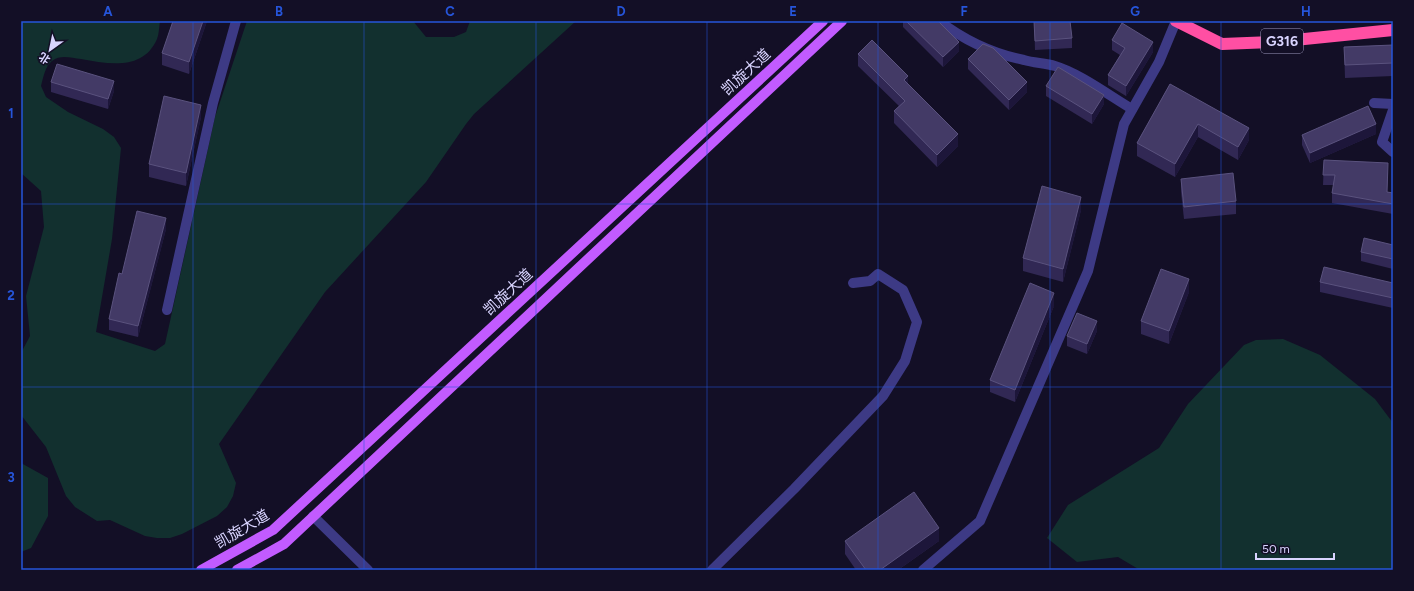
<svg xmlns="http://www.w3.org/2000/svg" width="1414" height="591" viewBox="0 0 1414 591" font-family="Figtree,'Noto Sans SC',sans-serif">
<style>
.green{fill:#12302f}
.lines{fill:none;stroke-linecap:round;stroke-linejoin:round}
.minor{stroke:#3d3a85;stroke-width:10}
.major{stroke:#c25bff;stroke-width:10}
.highway{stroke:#ff4fa3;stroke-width:12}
.wall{fill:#312854}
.shaded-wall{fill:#1d163a}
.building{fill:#433a66;stroke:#5a527e}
.grid{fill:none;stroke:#2655da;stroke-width:1;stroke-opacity:0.55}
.labels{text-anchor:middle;stroke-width:3;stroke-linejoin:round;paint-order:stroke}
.shield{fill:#130f26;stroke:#9e99be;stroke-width:1}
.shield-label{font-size:14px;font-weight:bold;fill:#d9d4ff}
.street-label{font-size:15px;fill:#d9d4ff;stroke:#130f26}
.neatline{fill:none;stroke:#2655da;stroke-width:1.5}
.grid-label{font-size:13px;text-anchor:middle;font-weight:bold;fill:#2655da}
</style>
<rect width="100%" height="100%" fill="#130f26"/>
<!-- green -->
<g class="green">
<path d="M21,21H160C159,27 159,34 157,39C143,71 109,64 81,59C71,58 61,54 52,61C45,66 43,79 41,86L46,97L68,112L103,129L114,137L121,148L112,239L96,332L155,351L165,344L215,117L247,21H413L426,37H454L466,32L470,21H576L474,114L466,124L426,182L325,292L219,444L236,483L233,496L227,507L217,516L182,534L170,538H157L145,536L110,520L97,521L75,507L66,496L46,447L21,415V353L30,336L26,296L44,227L41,191L21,173Z"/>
<path d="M1283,339L1320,355L1375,399L1393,423V570H1140L1118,557L1077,562L1047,538L1068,505L1159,448L1188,404L1244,345L1256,340Z"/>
<path d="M21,463L48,478V516L31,548L21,552Z"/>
</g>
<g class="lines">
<!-- minor -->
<g class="minor">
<path d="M939,21C964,40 994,54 1024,60C1034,63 1045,63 1055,66C1079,73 1110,96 1132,109"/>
<path d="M1374,103L1393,104"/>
<path d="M1393,110L1382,142L1393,152"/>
<path d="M167,310L213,103L236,21"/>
<path d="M313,516L368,570"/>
<path d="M712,570L794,489L883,396L905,361L917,322L903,290L878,274L870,281L853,283"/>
<path d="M923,570L980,521L1088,271L1124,124L1159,62L1176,21"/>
</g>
<!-- major -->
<g class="major">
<path d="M201,570L273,530L823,21"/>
<path d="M237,570L284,544L842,21"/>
</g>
<!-- highway -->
<path class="highway" d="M1176,21L1222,44L1275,42L1393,30"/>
</g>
<!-- wall -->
<g class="wall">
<path d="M173,21H207L189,74L162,65V53Z"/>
<path d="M903,21H938L959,51L943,67L903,27Z"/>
<path d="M1034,21L1072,38V48L1035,50Z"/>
<path d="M1112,40L1153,52L1126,96L1108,85V75L1120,55L1112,50Z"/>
<path d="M1393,45V76L1345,78L1344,47Z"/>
<path d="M858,54L908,85L958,146L937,167L894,123V111L899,106L858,66Z"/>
<path d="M968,59L1027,92L1009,110L968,69Z"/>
<path d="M51,82L114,91L108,109L51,92Z"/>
<path d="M1170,84L1249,140L1238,160L1198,137L1175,177L1137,156V143Z"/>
<path d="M1046,86L1104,104L1092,124L1046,96Z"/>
<path d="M201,117L186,186L149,177V164Z"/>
<path d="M1376,134L1310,163L1302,145V135Z"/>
<path d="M1324,160L1388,173L1387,192L1393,193V214L1332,203V193L1334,185H1323Z"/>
<path d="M1181,179L1236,201V214L1184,219L1181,192Z"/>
<path d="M1081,210L1063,282L1023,271V258Z"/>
<path d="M166,229L138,337L109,330V319L122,274Z"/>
<path d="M1393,245V269L1361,261V252Z"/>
<path d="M1320,282L1393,283V308L1320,292Z"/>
<path d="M1189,292L1169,344L1141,334V321Z"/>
<path d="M1054,306L1015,402L990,392V380Z"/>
<path d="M1097,331L1087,354L1067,346V336Z"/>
<path d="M845,541H939L898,570H856L845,554Z"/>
</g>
<!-- shaded-wall -->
<g class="shaded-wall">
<path d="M203,21H207L189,74V62Z"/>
<path d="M959,42V51L943,67V57Z"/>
<path d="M1153,42V52L1126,96V86Z"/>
<path d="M908,76V87L904,80Z"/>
<path d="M114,81V91L108,109V99Z"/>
<path d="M1027,82V92L1009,110V100Z"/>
<path d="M1104,95V104L1092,124V114Z"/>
<path d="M201,105V117L186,186V173Z"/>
<path d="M1198,124V137L1175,177V164Z"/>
<path d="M1376,124V134L1310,163V153Z"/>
<path d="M1249,128V140L1238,160V147Z"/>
<path d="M958,134V146L937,167V155Z"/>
<path d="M1081,197V210L1063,282V269Z"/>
<path d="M166,218V229L138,337V326Z"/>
<path d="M1189,279V292L1169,344V331Z"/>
<path d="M1054,293V306L1015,402V390Z"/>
<path d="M1097,321V331L1087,354V344Z"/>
<path d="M939,528V541L898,570H880Z"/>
</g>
<!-- building -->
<g class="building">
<path d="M173,21H203L189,62L162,53Z"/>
<path d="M906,21H938L959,42L943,57Z"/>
<path d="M1034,21H1070L1072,38L1035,41Z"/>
<path d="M1122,23L1153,42L1126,86L1108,75L1125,48L1112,40Z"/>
<path d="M872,40L908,76L904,80L958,134L937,155L894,111L905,101L858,54Z"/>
<path d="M983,44L993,48L1027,82L1009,100L968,59Z"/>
<path d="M1393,45V63L1345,65L1344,47Z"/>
<path d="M57,64L114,81L108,99L51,82Z"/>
<path d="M1058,67L1104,95L1092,114L1046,86Z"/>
<path d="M1170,84L1249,128L1238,147L1198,124L1175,164L1137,143Z"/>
<path d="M164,96L201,105L186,173L149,164Z"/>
<path d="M1368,106L1376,124L1310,153L1302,135Z"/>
<path d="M1324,160L1388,163L1387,192L1393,193V204L1332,193L1335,175H1323Z"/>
<path d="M1233,173L1236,201L1184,207L1181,179Z"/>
<path d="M1042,186L1081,197L1063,269L1023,258Z"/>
<path d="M137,211L166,218L138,326L109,319L119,273L122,274Z"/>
<path d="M1364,238L1393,245V259L1361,252Z"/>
<path d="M1324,267L1393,283V298L1320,282Z"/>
<path d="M1161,269L1189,279L1169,331L1141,321Z"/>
<path d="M1030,283L1054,293L1015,390L990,380Z"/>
<path d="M1077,313L1097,321L1087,344L1067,336Z"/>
<path d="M914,492L939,528L880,570H866L845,541Z"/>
</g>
<!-- grid -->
<path class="grid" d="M193,21V570M364,21V570M536,21V570M707,21V570M878,21V570M1050,21V570M1221,21V570M21,204H1393M21,387H1393"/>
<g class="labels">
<!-- shield labels -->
<rect class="shield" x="1261" y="29" width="42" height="24" rx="3"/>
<g class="shield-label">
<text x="1282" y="46">G316</text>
</g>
<!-- street labels -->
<g class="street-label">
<text transform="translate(746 72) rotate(-43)" y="5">凯旋大道</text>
<text transform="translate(508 292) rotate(-43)" y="5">凯旋大道</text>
<text transform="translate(242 529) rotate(-31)" y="5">凯旋大道</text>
</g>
</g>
<!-- border -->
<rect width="1414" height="591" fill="none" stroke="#130f26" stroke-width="44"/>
<!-- north arrow -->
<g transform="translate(50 50) rotate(213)" stroke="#130f26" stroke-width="3" paint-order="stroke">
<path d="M0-3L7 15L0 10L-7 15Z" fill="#d9d4ff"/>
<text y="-6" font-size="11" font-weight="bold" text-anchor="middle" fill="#d9d4ff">北</text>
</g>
<!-- scale -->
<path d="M1256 553v6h78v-6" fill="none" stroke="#d9d4ff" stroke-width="2"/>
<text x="1262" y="553" font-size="12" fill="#d9d4ff" stroke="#130f26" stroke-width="3" paint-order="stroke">50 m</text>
<rect x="22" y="22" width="1370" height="547" class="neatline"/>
<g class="grid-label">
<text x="108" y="16">A</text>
<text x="279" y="16">B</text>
<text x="450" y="16">C</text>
<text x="621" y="16">D</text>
<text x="793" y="16">E</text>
<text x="964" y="16">F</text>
<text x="1135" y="16">G</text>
<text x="1306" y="16">H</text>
<text x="11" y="118">1</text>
<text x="11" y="300">2</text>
<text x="11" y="482">3</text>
</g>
</svg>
